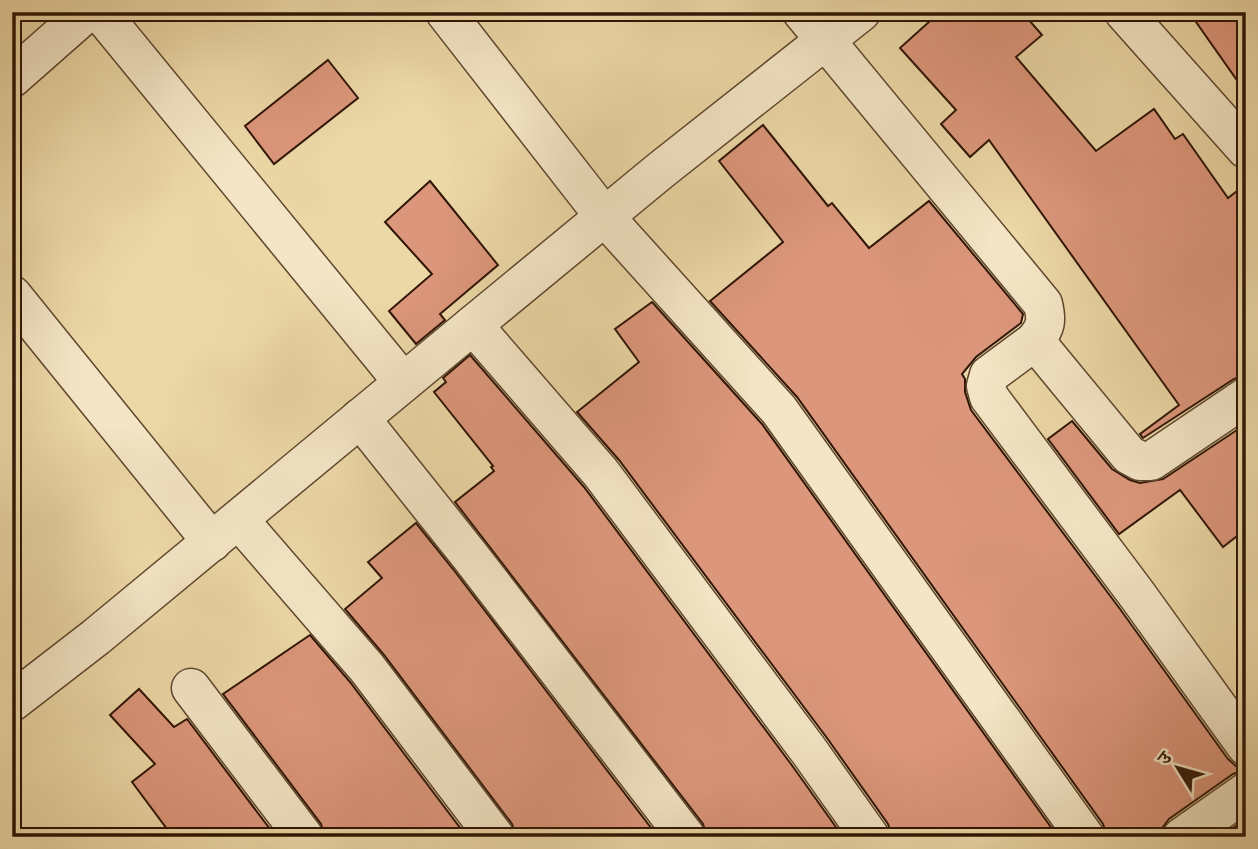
<svg xmlns="http://www.w3.org/2000/svg" width="1258" height="849" viewBox="0 0 1258 849" font-family="'Gentium Book Plus','Noto Serif Devanagari',serif">
<style>
.building{fill:#dc967b;stroke:#2f1505;stroke-width:2}
.lines{fill:none;stroke-linecap:round;stroke-linejoin:round}
.street-casing{stroke:#5e462d;stroke-width:41}
.street{stroke:#f3e5c5;stroke-width:38}
</style>
<rect width="100%" height="100%" fill="#ecd7a6"/>
<filter id="stains"><feTurbulence type="fractalNoise" baseFrequency=".00286" numOctaves="4"/><feColorMatrix values="0 0 0 0 .2 0 0 0 0 .09 0 0 0 0 .02 0 0 0 .5 -.17"/></filter>
<radialGradient id="worn" r=".72"><stop offset=".6" stop-color="#630" stop-opacity="0"/><stop offset="1" stop-color="#630" stop-opacity=".3"/></radialGradient>
<!-- building -->
<g class="building">
<path d="M940,12H1022L1042,35L1016,57L1096,151L1154,109L1175,139L1183,134L1228,198L1246,184V375L1234,379L1143,438L1140,434L1179,405L989,140L970,157L941,124L956,110L900,48Z"/>
<path d="M1189,12H1246V93Z"/>
<path d="M328,60L358,98L274,164L245,126Z"/>
<path d="M763,125L828,206L832,203L869,248L929,201L1023,314L1021,323L976,357L962,374L965,379V392L971,410L1120,609L1228,759L1236,766L1246,768V770L1233,774L1169,819L1163,827L1161,837H1107L1103,824L797,397L710,301L783,242L719,161Z"/>
<path d="M430,181L498,265L440,314L445,320L416,344L389,311L432,274L385,222Z"/>
<path d="M652,302L762,424L1058,837H892L888,824L827,738L619,460L577,412L639,362L615,329Z"/>
<path d="M470,355L584,487L791,764L843,837H707L703,824L455,502L494,471L491,467L493,466L434,392L446,382L443,378Z"/>
<path d="M1072,421L1112,469L1130,480L1140,483L1163,479L1246,424V529L1223,547L1180,490L1119,534L1048,439Z"/>
<path d="M416,523L453,569L658,837H516L512,824L384,655L345,609L382,578L368,562Z"/>
<path d="M310,635L350,682L467,837H325L321,824L223,694Z"/>
<path d="M139,689L174,727L187,719L276,837H173L132,782L155,764L110,715Z"/>
<path d="M1246,819V837H1220Z"/>
</g>
<g class="lines">
<!-- street casing -->
<g class="street-casing">
<g id="street">
<path d="M100,12L403,382"/>
<path d="M445,12L604,216L779,410L1085,837"/>
<path d="M802,12L1043,304C1047,321 1046,327 1035,341"/>
<path d="M1124,12L1246,149"/>
<path d="M12,78L87,12"/>
<path d="M12,295L212,542"/>
<path d="M473,325L661,170L861,12"/>
<path d="M1246,397L1151,461H1140L1129,455L1035,341L989,375L986,386L989,397L1138,596L1246,746"/>
<path d="M360,418L470,556L686,837"/>
<path d="M239,520L367,668L495,837"/>
<path d="M191,688L304,837"/>
<path d="M12,702L96,637L473,325L601,473L809,751L870,837"/>
<path d="M1182,837L1246,792"/>
</g>
</g>
<!-- street -->
<use href="#street" class="street"/>
</g>
<!-- margin -->
<rect width="1258" height="849" fill="none" stroke="#ecd7a6" stroke-width="42"/>
<rect x="14" y="14" width="1230" height="821" fill="none" stroke="#2f1505" stroke-width="3.5"/>
<rect x="21" y="21" width="1216" height="807" fill="none" stroke="#2f1505" stroke-width="2"/>
<!-- north arrow -->
<g transform="translate(1178 768) rotate(307)" stroke="#f3e5c5" stroke-width="5" paint-order="stroke">
<path d="M0-5L12 26L0 18L-12 26Z" fill="#2f1505"/>
<text y="-10" font-size="19" font-weight="bold" text-anchor="middle" fill="#2f1505">उ</text>
</g>
<rect width="100%" height="100%" filter="url(#stains)"/>
<rect width="100%" height="100%" fill="url(#worn)"/>
</svg>
